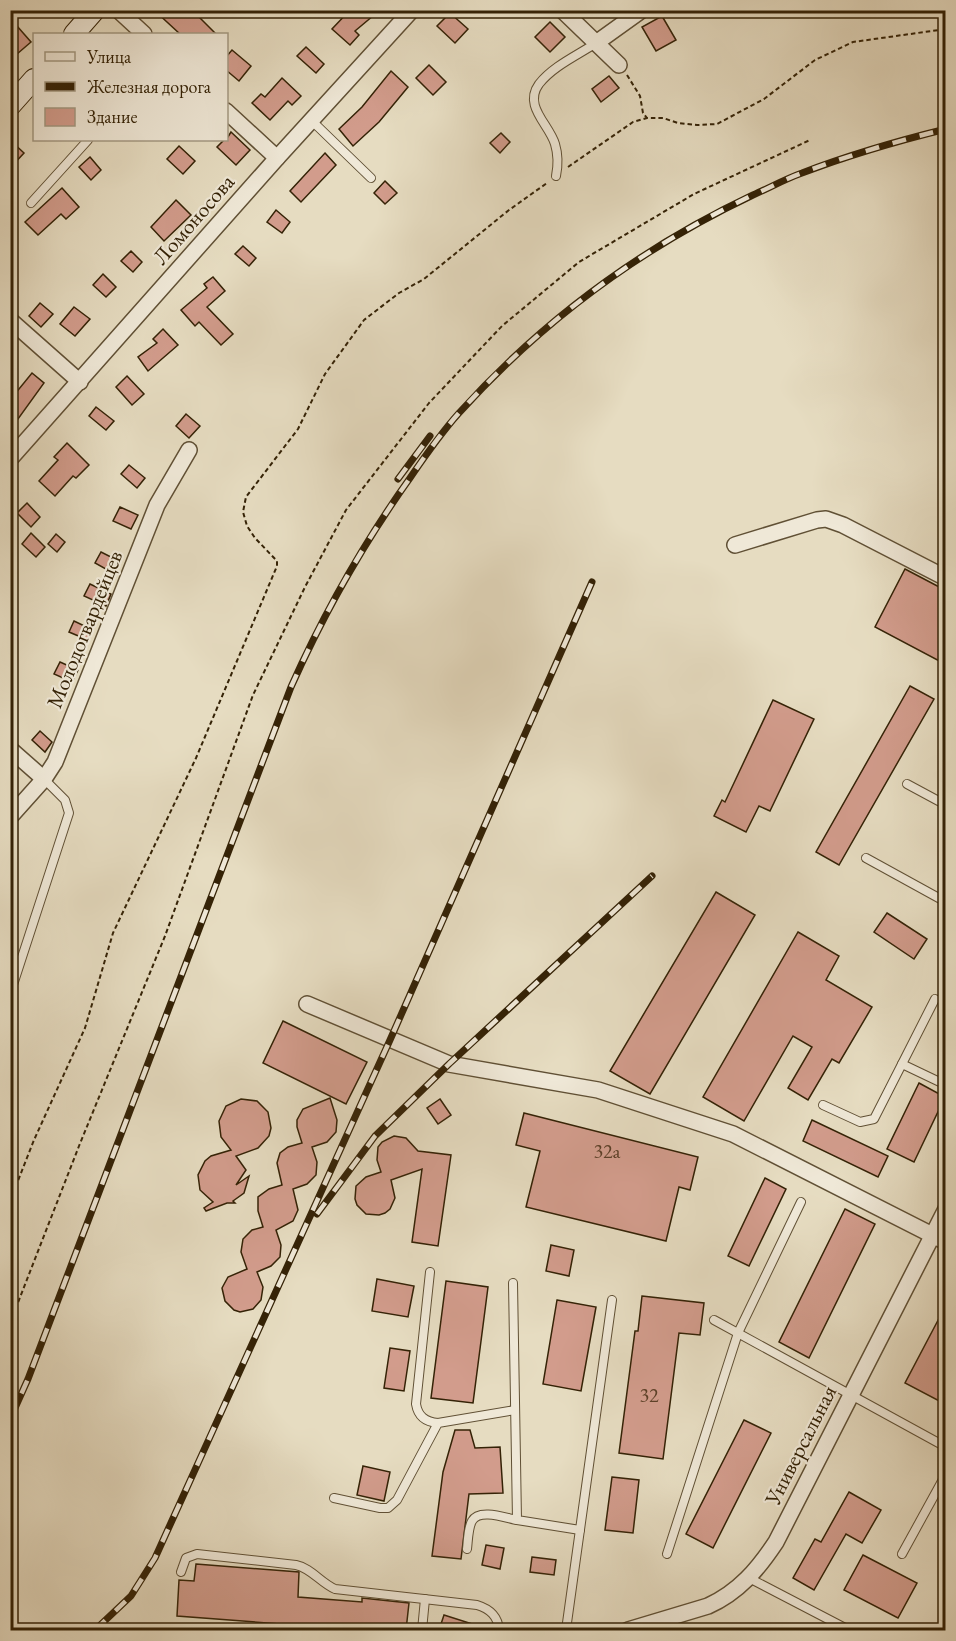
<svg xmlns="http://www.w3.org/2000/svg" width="956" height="1641" viewBox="0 0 956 1641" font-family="'EB Garamond',serif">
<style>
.building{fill:#d29c8c;stroke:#342206;stroke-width:1.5}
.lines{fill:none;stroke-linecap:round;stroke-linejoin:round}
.service-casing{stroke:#605035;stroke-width:10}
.minor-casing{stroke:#605035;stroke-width:18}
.secondary-casing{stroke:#342206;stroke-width:22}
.path{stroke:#342206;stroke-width:2;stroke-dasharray:4.5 3;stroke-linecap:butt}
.service{stroke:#efe8d7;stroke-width:8}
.minor{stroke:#efe8d7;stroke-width:15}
.secondary{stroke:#efe8d7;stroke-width:20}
.rail-casing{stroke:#342206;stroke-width:7}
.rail{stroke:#efe8d7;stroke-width:4.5;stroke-dasharray:14;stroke-linecap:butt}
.labels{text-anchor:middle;stroke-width:4.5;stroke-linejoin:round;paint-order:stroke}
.number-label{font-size:20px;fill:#5c4028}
.street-label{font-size:22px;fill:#342206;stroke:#efe8d7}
</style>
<rect width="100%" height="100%" fill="#e6dcc1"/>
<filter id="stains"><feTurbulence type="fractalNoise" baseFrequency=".00333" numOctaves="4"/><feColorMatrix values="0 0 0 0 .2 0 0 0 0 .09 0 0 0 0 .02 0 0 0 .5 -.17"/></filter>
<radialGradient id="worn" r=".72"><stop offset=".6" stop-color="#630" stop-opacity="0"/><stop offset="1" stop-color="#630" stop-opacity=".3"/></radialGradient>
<!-- building -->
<g class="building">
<path d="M154,10H192L216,34H180Z"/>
<path d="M350,10H380L355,31L359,35L350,45L332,29Z"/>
<path d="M450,13L468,29L455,43L437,26Z"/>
<path d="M662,16L676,40L656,51L642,27Z"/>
<path d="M550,22L565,37L550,52L535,37Z"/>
<path d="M17,26L31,42L17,54L10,46V32Z"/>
<path d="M306,47L324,64L316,73L297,56Z"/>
<path d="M232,50L251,66L239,81L226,70V57Z"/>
<path d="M429,65L446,82L433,95L416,78Z"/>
<path d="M391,71L408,87L379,122L353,146L339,129L362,107Z"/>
<path d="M609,76L619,88L601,102L592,89Z"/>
<path d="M282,78L301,96L292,105L288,101L270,120L252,103L261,94L265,97Z"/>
<path d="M231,132L250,150L236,165L217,147L224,140H226Z"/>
<path d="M501,133L510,142L500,153L490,143Z"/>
<path d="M10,140L24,153L10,168Z"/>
<path d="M179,146L195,161L183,174L167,159Z"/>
<path d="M325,153L336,165L301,202L290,191Z"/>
<path d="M90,157L101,170L91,180L79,167Z"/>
<path d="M385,181L397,193L385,204L374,193Z"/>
<path d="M62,188L79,207L66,219L61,214L38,235L25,222Z"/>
<path d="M176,200L191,215L164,241L151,227Z"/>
<path d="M276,210L290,222L282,233L267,222Z"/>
<path d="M243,246L256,258L249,266L235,254Z"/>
<path d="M131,251L142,262L133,272L121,261Z"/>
<path d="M103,274L116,287L106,297L93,285Z"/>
<path d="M213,277L225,291L207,307L233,334L221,345L199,322L195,326L181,310L207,288L204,284Z"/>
<path d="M40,303L53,314L41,327L29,316Z"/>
<path d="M74,307L90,319L75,336L60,324Z"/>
<path d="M163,329L178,345L148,371L138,357L157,343L153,339Z"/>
<path d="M32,373L44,383L18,419L10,413V400Z"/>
<path d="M127,376L144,394L132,405L116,387Z"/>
<path d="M96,407L114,421L106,430L89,416Z"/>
<path d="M186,414L200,426L189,438L176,426Z"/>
<path d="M67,443L89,465L76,478L73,476L55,496L39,481L58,460L54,457Z"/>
<path d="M129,465L145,478L137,488L121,474Z"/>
<path d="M27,503L40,517L31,527L17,513Z"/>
<path d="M120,507L138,515L131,529L113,521Z"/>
<path d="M31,533L45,547L36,557L22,544Z"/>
<path d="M56,534L65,542L57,552L48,544Z"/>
<path d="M101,552L119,561L113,573L95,563Z"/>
<path d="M905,569L945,590V664L875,627Z"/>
<path d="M90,584L111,594L106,606L84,596Z"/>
<path d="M74,621L93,630L88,640L69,632Z"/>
<path d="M60,662L78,670L72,682L54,674Z"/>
<path d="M910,686L934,699L839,865L816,852Z"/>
<path d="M773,700L814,719L770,811L759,806L746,832L714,816L722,800L725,802Z"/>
<path d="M40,731L52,742L45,752L32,740Z"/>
<path d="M716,892L755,915L650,1094L610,1071Z"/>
<path d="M887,913L927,939L914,959L874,932Z"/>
<path d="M798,932L839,956L826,980L872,1007L839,1063L832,1059L808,1100L788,1088L812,1047L793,1036L744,1121L703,1097Z"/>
<path d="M283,1021L367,1062L346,1104L263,1063Z"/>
<path d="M919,1083L945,1097L914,1162L887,1149Z"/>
<path d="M330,1098L337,1120L336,1132L327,1142L312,1147L317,1162L316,1175L307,1184L293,1189L298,1210L293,1221L276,1230L281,1245L280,1257L271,1266L257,1272L263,1287L261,1300L253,1309L240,1312L234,1310L225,1301L222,1288L228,1277L247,1269L241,1252L243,1239L252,1230L263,1227L258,1211V1197L269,1189L282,1185L277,1163L280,1153L288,1147L302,1143L297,1127V1120L303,1109Z"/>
<path d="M241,1099L257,1101L268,1112L271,1128L269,1136L258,1148L236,1156L246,1170L236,1185L249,1176L244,1193L233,1201L235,1203H227L206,1211L204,1208L213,1202L200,1190L198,1175L205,1161L211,1156L231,1150L221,1137L219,1121L226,1106Z"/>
<path d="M440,1099L451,1115L438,1124L427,1108Z"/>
<path d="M524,1113L698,1157L690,1190L679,1187L666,1241L526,1207L540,1151L516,1145Z"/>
<path d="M812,1120L888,1156L878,1177L803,1141Z"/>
<path d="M394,1136L406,1138L418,1151L451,1155L438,1246L412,1242L422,1169L391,1180L395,1198L390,1209L385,1213L379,1215L366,1214L357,1205L355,1199L356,1186L366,1177L381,1172L377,1160L378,1147L382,1142Z"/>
<path d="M765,1178L786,1189L749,1266L728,1256Z"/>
<path d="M845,1209L875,1224L809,1358L779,1342Z"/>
<path d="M551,1245L574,1250L569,1276L546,1271Z"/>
<path d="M377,1279L414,1286L408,1317L372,1311Z"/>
<path d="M446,1281L488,1287L473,1403L431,1398Z"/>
<path d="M642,1296L704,1303L700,1335L679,1333L663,1459L619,1453L635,1331H638Z"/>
<path d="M557,1300L596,1307L581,1391L543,1384Z"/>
<path d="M945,1307V1404L905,1383Z"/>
<path d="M390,1348L410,1351L404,1391L384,1388Z"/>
<path d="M744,1420L771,1433L713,1548L686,1534Z"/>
<path d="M455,1430H470L475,1448L500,1447L503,1493L469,1494L461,1559L432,1556L443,1472Z"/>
<path d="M363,1466L390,1472L384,1501L357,1495Z"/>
<path d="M612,1477L639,1480L633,1533L605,1530Z"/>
<path d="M849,1492L881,1510L862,1543L846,1534L814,1590L793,1578L815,1539L821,1542Z"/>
<path d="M486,1545L504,1548L500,1569L482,1565Z"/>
<path d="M863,1555L917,1583L898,1618L844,1590Z"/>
<path d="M532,1557L556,1560L554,1575L530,1572Z"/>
<path d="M196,1564L299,1572L298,1597L362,1602V1598L409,1603L406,1630H359L177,1616L179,1580L194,1581Z"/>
<path d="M444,1615L485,1628V1630H439Z"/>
</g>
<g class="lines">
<!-- service casing -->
<g class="service-casing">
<g id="service">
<path d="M312,121L371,178"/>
<path d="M556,176C558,166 558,154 555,144C549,124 523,106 539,84C553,66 578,55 596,43"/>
<path d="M31,203L88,140"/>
<path d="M907,784L946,805"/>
<path d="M866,858L946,902"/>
<path d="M10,994L69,813L65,800L44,779"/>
<path d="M902,1064L935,999"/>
<path d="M823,1105L860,1122L874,1119L902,1064L946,1085"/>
<path d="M430,1272L416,1404C418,1416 425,1422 438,1423"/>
<path d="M513,1283L517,1520L580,1530"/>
<path d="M714,1320L946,1447"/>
<path d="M334,1498L380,1508H388L397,1500L438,1423L515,1410"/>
<path d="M467,1549C468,1541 468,1528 472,1521C479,1508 506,1518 517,1520"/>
<path d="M667,1554L738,1333L801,1202"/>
<path d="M902,1554L946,1474"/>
<path d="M181,1572L186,1558L197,1554L296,1565C311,1568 321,1583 335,1589L477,1605C490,1609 498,1616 499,1630"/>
<path d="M749,1578L849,1630"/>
<path d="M422,1630L425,1599"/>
<path d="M566,1630L612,1300"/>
</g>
</g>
<!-- minor casing -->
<g class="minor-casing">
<g id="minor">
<path d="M118,10L144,34"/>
<path d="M562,10L619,65"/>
<path d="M596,43L642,10"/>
<path d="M226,111L277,158"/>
<path d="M10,320L80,382"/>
<path d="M10,459L277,158L412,10"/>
<path d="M735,545L817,520L826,519L843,525L946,578"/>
<path d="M10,749L44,779"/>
<path d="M10,817L44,779L55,762L157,505L189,450"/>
<path d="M307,1004L449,1064L598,1090L733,1134L946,1242"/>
<path d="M628,1630L708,1606C739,1592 758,1569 776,1542L946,1209"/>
</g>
</g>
<!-- secondary casing -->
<g class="secondary-casing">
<g id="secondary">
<path d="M74,34L95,10"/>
<path d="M10,106L34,79"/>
</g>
</g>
<!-- path -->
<g class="path">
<path d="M627,75L640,96L643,113L647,118"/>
<path d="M568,167L633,122L647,118H663L678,123L697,125L717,124L764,99L815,60L853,42L946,29"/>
<path d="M10,1201L34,1140L85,1028L113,933L196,758L277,566V561L255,538L247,526L243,512L246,497L298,429L325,374L364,320L399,293L424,279L509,210L547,183"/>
<path d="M10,1323L79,1146L165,936L253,695L305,587L346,510L429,403L502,326L579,262L694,194L810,140"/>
</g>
<!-- service -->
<use href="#service" class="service"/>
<!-- minor -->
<use href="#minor" class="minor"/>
<!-- secondary -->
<use href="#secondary" class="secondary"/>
<!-- rail casing -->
<g class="rail-casing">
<g id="rail">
<path d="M398,479L430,436"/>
<path d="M317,1214L375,1136L449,1064L652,876"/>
<path d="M10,1419L28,1379L291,687C324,613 363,544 410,478C425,456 441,433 459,413C542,321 641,248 753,195C769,188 785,179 802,173C849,155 897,141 946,129"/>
<path d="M95,1630L131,1596L155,1558L390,1040L592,582"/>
</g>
</g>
<!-- rail -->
<use href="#rail" class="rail"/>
</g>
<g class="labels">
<!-- number labels -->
<g class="number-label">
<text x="607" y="1158">32а</text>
<text x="649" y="1402">32</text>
</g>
<!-- street labels -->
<g class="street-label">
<text transform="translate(193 219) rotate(-49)" y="8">Ломоносова</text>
<text transform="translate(84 629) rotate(-68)" y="8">Молодогвардейцев</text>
<text transform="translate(800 1445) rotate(-63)" y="8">Универсальная</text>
</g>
</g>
<!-- margin -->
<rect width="956" height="1641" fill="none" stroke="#e6dcc1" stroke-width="36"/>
<rect x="12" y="12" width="932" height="1617" fill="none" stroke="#342206" stroke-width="3"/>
<rect x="18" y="18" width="920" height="1605" fill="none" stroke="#342206" stroke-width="1.5"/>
<!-- legend -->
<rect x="33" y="33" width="195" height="108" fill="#efe8d7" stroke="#a49983" stroke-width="1.5"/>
<rect x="45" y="52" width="30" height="9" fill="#efe8d7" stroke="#a49983" stroke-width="1.5"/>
<text x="87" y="63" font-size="18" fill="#342206">Улица</text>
<rect x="45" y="82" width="30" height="9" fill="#342206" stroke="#a49983" stroke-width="1.5"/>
<text x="87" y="93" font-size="18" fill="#342206">Железная дорога</text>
<rect x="45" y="108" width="30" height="18" fill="#d29c8c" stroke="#a49983" stroke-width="1.5"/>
<text x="87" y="123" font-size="18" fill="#342206">Здание</text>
<rect width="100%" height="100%" filter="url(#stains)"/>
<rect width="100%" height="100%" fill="url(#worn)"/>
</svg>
